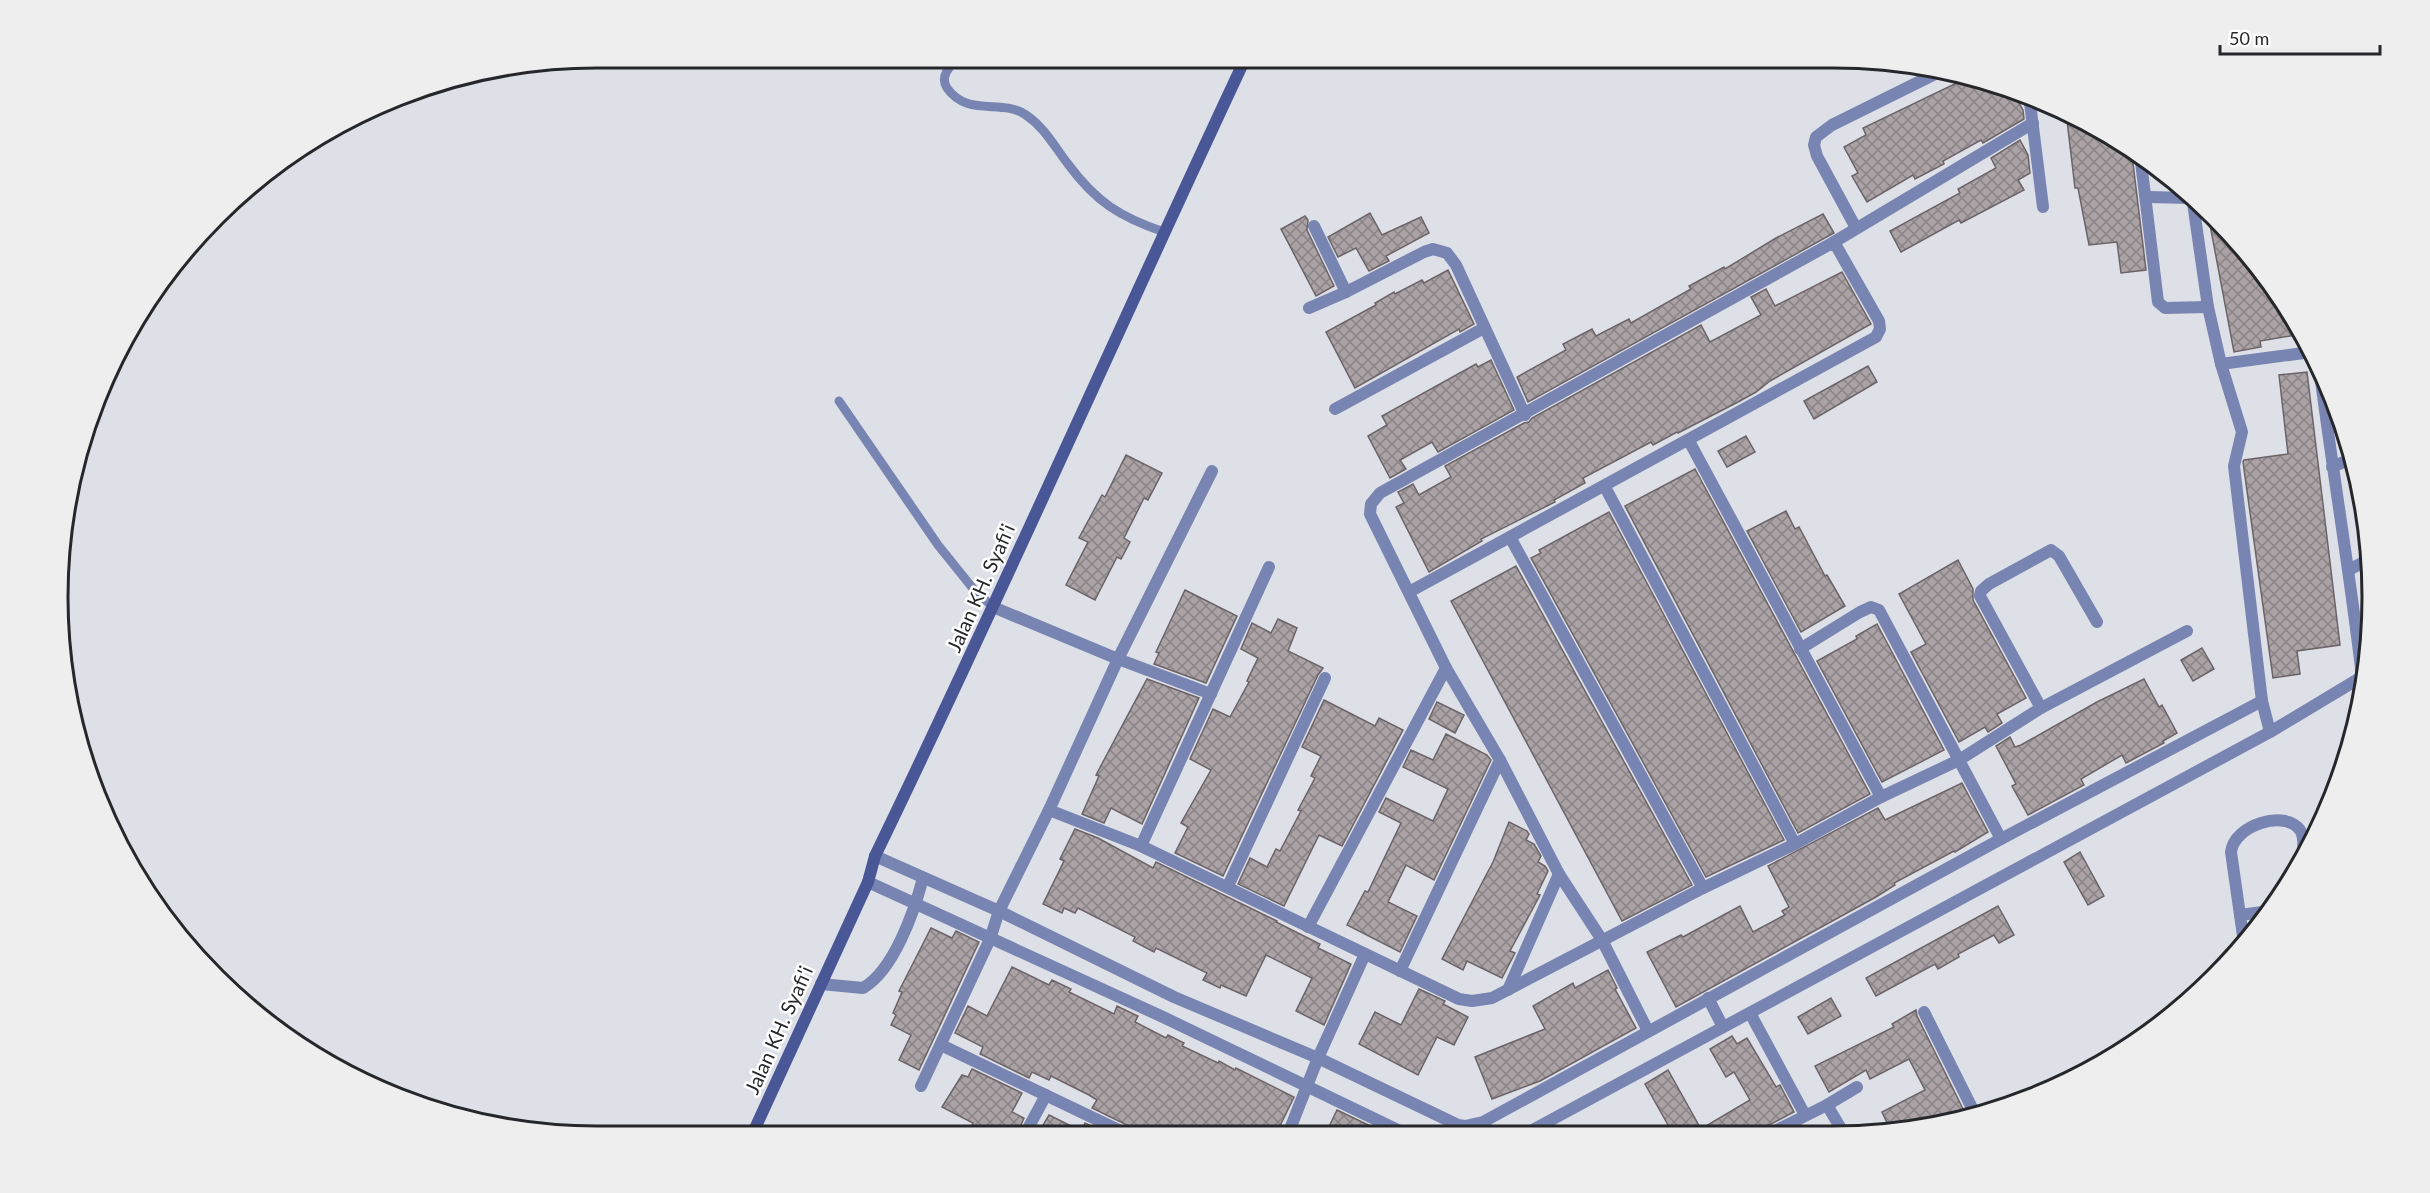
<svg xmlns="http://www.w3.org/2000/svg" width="2430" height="1193" viewBox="0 0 2430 1193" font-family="Lato,sans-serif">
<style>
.building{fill:url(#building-cross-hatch);stroke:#6b6367;stroke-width:1.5}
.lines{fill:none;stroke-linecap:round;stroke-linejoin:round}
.service{stroke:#7884b1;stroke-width:9}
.minor{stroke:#7884b1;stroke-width:12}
.secondary{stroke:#495797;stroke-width:12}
.labels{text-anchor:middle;stroke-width:5;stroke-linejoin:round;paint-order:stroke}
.street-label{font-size:20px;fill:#26272a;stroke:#fff}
.rim{fill:none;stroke:#26272a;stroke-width:3}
</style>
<defs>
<pattern id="building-cross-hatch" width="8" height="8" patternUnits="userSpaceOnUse" patternTransform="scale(1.5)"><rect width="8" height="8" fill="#aaa2a5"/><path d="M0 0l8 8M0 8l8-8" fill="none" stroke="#8a8487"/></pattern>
</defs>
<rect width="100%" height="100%" fill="#dee0e7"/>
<!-- building -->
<g class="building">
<path d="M1969,77L2011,89L2023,110L2024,119L1983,143L1981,140L1943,161L1944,164L1915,179L1913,175L1867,202L1852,176L1858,173L1844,147L1866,135L1863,128Z"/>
<path d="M2066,112L2134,149L2132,155L2146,270L2121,273L2117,242L2089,245L2078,188H2075Z"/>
<path d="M2020,140L2028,155L2030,173L2018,180L2024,190L1961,223L1959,220L1901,252L1890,231L1960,193L1958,189L1996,168L1991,158Z"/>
<path d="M2207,209L2215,215L2282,297L2302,334L2260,341L2261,347L2234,352Z"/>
<path d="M1370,213L1382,235L1421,217L1429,233L1386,256L1389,261L1369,271L1356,248L1338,257L1328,237Z"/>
<path d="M1823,214L1834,233L1528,402L1517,377L1566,350L1563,344L1592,329L1596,336L1629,319L1631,323L1691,289L1689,286L1724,267L1725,269L1776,238Z"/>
<path d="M1305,216L1308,220L1307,230L1334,286L1316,296L1281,229Z"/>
<path d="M1448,270L1474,324L1460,332L1459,329L1355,388L1326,332L1376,305L1375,303L1394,292L1395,294L1422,280L1424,283Z"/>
<path d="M1842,272L1871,324L1770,381L1756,392L1738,402L1678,433L1677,432L1653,445L1651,442L1583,478L1585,483L1554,500L1555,502L1481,539L1482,541L1429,572L1396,507L1404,503L1398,492L1413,484L1419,495L1451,477L1445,466L1524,423L1529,422L1532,418L1701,325L1710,342L1761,315L1751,297L1766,289L1775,306Z"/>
<path d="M1491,360L1514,410L1438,452L1432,442L1400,460L1406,469L1390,478L1368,436L1387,425L1382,416L1476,364L1478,367Z"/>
<path d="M1868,366L1877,382L1814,419L1804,401Z"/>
<path d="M2307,372L2340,645L2297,651L2300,674L2273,678L2243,462L2244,460L2288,454L2279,375Z"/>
<path d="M1746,436L1755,452L1727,467L1718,451Z"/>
<path d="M1126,455L1162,473L1148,500L1144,498L1124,538L1130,542L1121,559L1117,557L1095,600L1066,585L1088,542L1079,538L1102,495L1105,497Z"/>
<path d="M1695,469L1870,794L1798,833L1625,506Z"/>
<path d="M1786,511L1795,529L1799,527L1825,576L1827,575L1845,606L1801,632L1747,531Z"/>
<path d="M1609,512L1784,840L1706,877L1531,558L1541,553L1539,550Z"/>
<path d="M1958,560L1973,589V600L2026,698L1997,714L2002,723L1988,732L1985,727L1959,742L1911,652L1926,644L1899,594Z"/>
<path d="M1516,566L1692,885L1622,921L1451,601Z"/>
<path d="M1185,590L1237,616L1206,683L1154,664L1159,653L1156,652Z"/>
<path d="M1278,619L1297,628L1288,651L1323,668L1318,675L1223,876L1175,853L1188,827L1181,823L1211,770L1190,759L1213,709L1230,717L1249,682L1247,681L1258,658L1241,649L1252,623L1271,633Z"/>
<path d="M1877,624L1944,750L1882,782L1817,661L1857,639L1856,636Z"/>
<path d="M2202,648L2214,669L2193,681L2181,660Z"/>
<path d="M1147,679L1199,698L1142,824L1111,808L1104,823L1082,814L1099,776L1096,775Z"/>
<path d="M2144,679L2159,707L2162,705L2177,733L2163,741L2164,743L2126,763L2122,755L2081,779L2084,785L2028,815L2012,786L2016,784L1996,746L2010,737L2015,747L2021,745L2097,702Z"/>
<path d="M1324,700L1375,726L1379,718L1403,730L1342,846L1319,835L1284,906L1238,884L1250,858L1267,867L1276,849L1280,851L1301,811L1298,810L1315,778L1311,776L1321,756L1302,747Z"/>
<path d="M1437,702L1464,715L1455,733L1429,719Z"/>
<path d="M1446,734L1487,755L1491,760L1434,880L1406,865L1388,902L1417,916L1400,952L1347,925L1365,891L1368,892L1401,823L1379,812L1386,798L1433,821L1448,789L1403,767L1411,750L1433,760Z"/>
<path d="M1962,783L1988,832L1955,852L1954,851L1894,883L1895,885L1876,897L1676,1007L1647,952L1681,935L1683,937L1740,906L1753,932L1785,915L1782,911L1789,907L1768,866L1878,808L1885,820Z"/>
<path d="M1509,822L1527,831L1529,834L1526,840L1534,844L1541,856L1538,862L1545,866L1548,871L1537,894L1540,895L1510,951L1515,953L1502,978L1467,961L1463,970L1442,959L1493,862Z"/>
<path d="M1075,829L1098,838L1153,868L1156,862L1277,921L1276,922L1320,944L1318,948L1351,964L1324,1025L1296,1011L1312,978L1266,955L1246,996L1221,985L1220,988L1203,980L1207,973L1156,948L1154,952L1133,941L1135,937L1078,908L1075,913L1064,908L1062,913L1043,904L1064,861L1060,859Z"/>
<path d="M2080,852L2104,896L2088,905L2064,862Z"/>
<path d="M1998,906L2014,935L1999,943L1994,935L1958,954L1959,957L1938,969L1935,964L1876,996L1866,978Z"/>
<path d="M931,928L952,938L956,931L979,942L919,1070L899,1060L911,1035L891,1025L896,1015L893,1013L902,992L899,991Z"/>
<path d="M1012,967L1049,985L1052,980L1071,989L1069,992L1114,1014L1117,1006L1138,1016L1135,1022L1166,1038L1168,1035L1184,1043L1182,1046L1218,1063L1219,1061L1235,1070L1236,1068L1294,1097L1276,1134H1135L1131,1127L1092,1108L1097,1100L1089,1095L1051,1076L1049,1080L1032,1072L1029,1078L980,1054L983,1047L955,1033L968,1006L987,1016Z"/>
<path d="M1608,970L1617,988L1615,989L1636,1028L1540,1081L1492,1099L1475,1057L1545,1029L1533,1006L1573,983L1575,988Z"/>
<path d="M1419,989L1445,1001L1443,1004L1468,1017L1454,1045L1437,1037L1418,1075L1359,1044L1375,1012L1401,1025Z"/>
<path d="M1831,998L1841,1016L1808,1034L1798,1017Z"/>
<path d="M1916,1010L1917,1016L1966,1115L1904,1131H1891L1882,1112L1925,1090L1909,1059L1870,1079L1866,1070L1829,1092L1815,1066L1894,1027L1892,1024Z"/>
<path d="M1732,1036L1737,1044L1747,1038L1776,1087L1780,1085L1794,1112L1769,1125L1761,1132H1672L1645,1084L1668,1070L1701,1129L1750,1100L1734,1072L1726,1077L1710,1049Z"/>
<path d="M972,1069L1022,1093L1012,1112L1024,1118L1017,1134L967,1135L973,1123L942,1107L962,1075L968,1077Z"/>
<path d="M1337,1110L1385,1133H1326Z"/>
<path d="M1049,1115L1081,1131L1085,1123L1108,1134H1034L1039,1126L1042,1127Z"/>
</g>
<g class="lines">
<!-- service -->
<g class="service">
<path d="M959,57C951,65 939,76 947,88C968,118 1002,98 1026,115C1045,128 1054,146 1068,164C1096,202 1120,217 1164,232"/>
<path d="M839,401L938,545L975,591L993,607"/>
</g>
<!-- minor -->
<g class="minor">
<path d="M2029,95L2043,207"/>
<path d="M2140,154L2158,302L2165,308L2208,307"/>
<path d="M2192,196L2208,307L2221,364L2242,432L2234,466L2262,701L2270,732"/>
<path d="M2146,197L2192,198"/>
<path d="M1314,226L1346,292"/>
<path d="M1856,228L1817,156L1814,145L1816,137L1832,125L1945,69"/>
<path d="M1834,242L2033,123"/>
<path d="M1309,308L1346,292L1424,252L1433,249L1447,253L1456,265L1525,415"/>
<path d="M2221,364L2311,352"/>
<path d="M2319,365C2332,469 2350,572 2362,677"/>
<path d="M1335,409L1484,328"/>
<path d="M1689,441L1881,797"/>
<path d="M2332,467L2353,458"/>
<path d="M1605,487L1795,844"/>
<path d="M1510,537L1703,888"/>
<path d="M2349,570L2369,559"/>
<path d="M1409,592L1876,337L1880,329L1879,321L1834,242L1380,493L1371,504L1370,514L1446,668L1500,760L1559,874L1602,940L1648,1031"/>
<path d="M993,607L1118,659L1211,694"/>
<path d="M1800,649L1860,612L1871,607L1879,610L2001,839"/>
<path d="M2041,708L1980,596L1981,591L1989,584L2051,550L2059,556L2097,622"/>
<path d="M1049,810L1141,846L1459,999L1472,1001L1492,998L1703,888L1795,844L1881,797L1959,760L2041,708L2187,631"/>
<path d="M1141,846L1269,567"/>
<path d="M875,856L999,911L1174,997L1318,1058L1458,1125L1465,1126L1483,1122L2001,839L2262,701"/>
<path d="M868,882L1163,1017L1404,1133"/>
<path d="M1228,886L1325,678"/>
<path d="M2240,915L2270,911"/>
<path d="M1308,927L1446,668"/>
<path d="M2244,943L2231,852C2234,825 2285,809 2300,830C2305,837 2303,846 2303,854"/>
<path d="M1400,971L1500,760"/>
<path d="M821,984L863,988C894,970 914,912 923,878"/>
<path d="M1508,990L1559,874"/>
<path d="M1708,998L1723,1027"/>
<path d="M1924,1012L1974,1112"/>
<path d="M1750,1013L1805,1115"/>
<path d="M941,1045L1127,1134"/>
<path d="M921,1086L990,939L999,911L1049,810L1118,659L1212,471"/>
<path d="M1827,1105L1843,1132"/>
<path d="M1773,1132L1827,1105L1857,1087"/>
<path d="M1527,1133L2270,732L2365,675"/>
<path d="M1025,1134L1046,1095"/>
<path d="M1288,1134L1318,1058L1365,954"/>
</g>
<!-- secondary -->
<path class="secondary" d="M752,1135L868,882L875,856C1003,592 1121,323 1246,57"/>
</g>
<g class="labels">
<!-- street labels -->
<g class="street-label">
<text transform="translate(981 588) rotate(-66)" y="7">Jalan KH. Syafi'i</text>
<text transform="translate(779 1030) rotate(-66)" y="7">Jalan KH. Syafi'i</text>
</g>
</g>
<!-- crop -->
<path d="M0 0H2430V1193H0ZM597 68H1833A529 529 0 0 1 2362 597V597A529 529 0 0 1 1833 1126H597A529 529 0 0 1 68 597V597A529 529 0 0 1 597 68Z" fill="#eee" fill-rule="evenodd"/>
<path class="rim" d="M597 68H1833A529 529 0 0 1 2362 597V597A529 529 0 0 1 1833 1126H597A529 529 0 0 1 68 597V597A529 529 0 0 1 597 68Z"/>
<!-- scale -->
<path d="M2220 45v9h160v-9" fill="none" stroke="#26272a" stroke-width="3"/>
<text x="2229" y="45" font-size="18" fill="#26272a" stroke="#ffffff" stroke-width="4.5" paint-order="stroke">50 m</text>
</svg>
